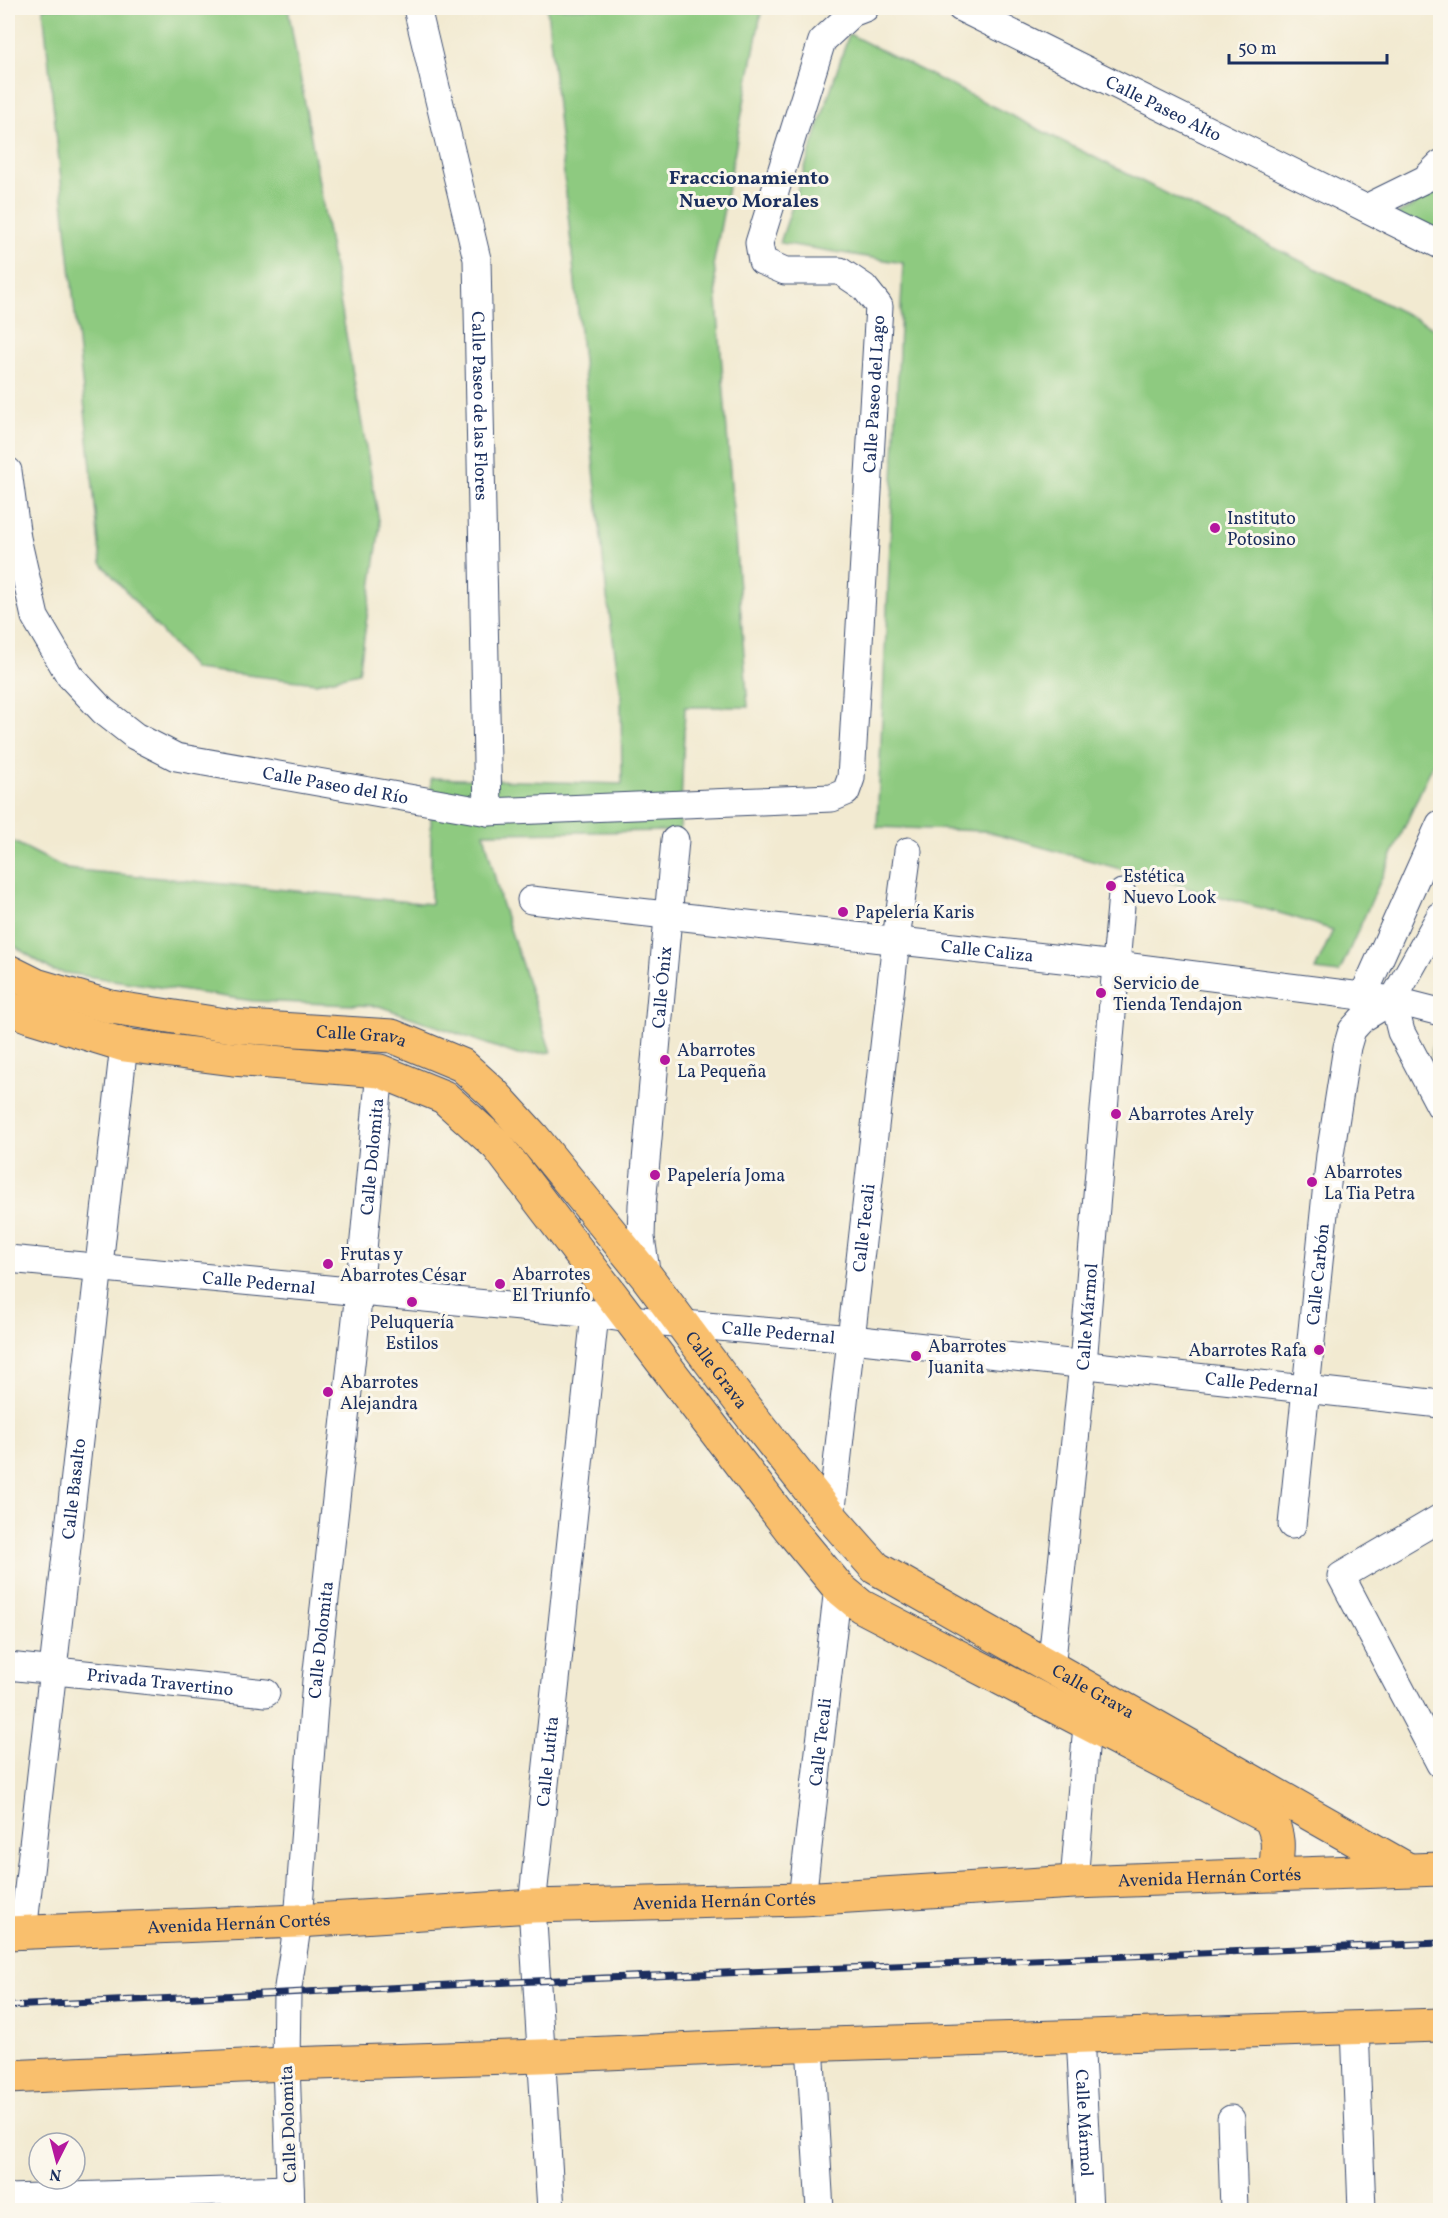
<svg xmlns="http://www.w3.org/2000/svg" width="1448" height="2218" viewBox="0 0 1448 2218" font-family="Vollkorn,serif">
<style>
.green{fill:#8eca80;stroke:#547c6f;stroke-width:1.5}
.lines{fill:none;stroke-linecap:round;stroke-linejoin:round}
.minor-casing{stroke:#3b4b6f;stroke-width:29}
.major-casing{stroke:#3b4b6f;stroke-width:35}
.minor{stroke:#fff;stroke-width:27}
.major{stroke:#f9bf6d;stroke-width:33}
.rail-casing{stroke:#1b2f5e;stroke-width:7}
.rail{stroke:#fbf7ec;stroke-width:4.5;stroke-dasharray:14;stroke-linecap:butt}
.poi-dot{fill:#b5179e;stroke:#fbf7ec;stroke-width:2}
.labels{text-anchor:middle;stroke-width:6;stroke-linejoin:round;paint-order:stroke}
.street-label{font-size:18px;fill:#1b2f5e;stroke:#fbf7ec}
.poi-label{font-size:18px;fill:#1b2f5e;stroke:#fbf7ec;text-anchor:start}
.neighbourhood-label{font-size:20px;font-weight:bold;fill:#1b2f5e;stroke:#fbf7ec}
</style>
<rect width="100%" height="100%" fill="#fbf7ec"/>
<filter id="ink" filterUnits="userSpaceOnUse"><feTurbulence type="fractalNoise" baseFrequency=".0167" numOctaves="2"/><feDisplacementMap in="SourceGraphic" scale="12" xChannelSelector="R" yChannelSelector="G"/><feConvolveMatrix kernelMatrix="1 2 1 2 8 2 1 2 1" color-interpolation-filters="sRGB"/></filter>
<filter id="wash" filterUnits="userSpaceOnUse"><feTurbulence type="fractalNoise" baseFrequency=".008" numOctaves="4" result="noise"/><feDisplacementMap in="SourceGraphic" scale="24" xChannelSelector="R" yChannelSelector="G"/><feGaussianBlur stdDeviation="1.35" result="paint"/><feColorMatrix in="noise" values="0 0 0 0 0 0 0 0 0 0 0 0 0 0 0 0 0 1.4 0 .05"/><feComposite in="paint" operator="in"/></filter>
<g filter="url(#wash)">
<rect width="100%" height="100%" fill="#f2ead1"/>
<!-- green -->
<g class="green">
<path d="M43,8H288L380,526L359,673L316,683L194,669L101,563Z"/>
<path d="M547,8H762L714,261L748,707H685L680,831L484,833L501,902L551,1052L518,1055L379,1006L253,1001L53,971L8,942V839L67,869L431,904V778L622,784L621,695L607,597Z"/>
<path d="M849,34L1440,331V748L1339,973L1315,970L1333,930L1290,916L984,831L877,827L903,263L780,243Z"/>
<path d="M1440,190V240L1396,215Z"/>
<path d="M1440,1034V1075C1432,1061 1426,1048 1440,1034Z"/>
</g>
</g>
<g filter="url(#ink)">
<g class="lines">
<!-- minor casing -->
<g class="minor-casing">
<g id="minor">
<path id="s1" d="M417,8L477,259L488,812"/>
<path id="s2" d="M961,8L1440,245"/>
<path d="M1366,208L1425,179L1440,164"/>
<path id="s3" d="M8,471L17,538L35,617L69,675L103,711L135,736L176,757L488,812L832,798L846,792L851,778L879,306L864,287L840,271H785L762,261L759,243L822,41L852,13L865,8"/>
<path id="s4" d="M531,900L1116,965L1393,1000L1440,1012"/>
<path d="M1363,996L1440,824"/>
<path d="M1393,1000L1401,1032L1440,1106"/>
<path id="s5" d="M8,1259L595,1314L629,1319L852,1339L1440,1404"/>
<path id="s6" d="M647,1277L641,1238L642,1205L675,840"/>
<path id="s7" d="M831,1517L896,940L908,851"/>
<path d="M1440,1518L1341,1576L1440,1764"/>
<path id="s8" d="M1292,1525L1330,1155L1347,1047L1352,1030L1363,1018L1393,1000L1440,916"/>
<path id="s9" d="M8,1666L266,1693"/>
<path id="s10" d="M1051,1669L1083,1364L1122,893"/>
<path d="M1074,1882L1087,1725"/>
<path id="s11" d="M802,1899L838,1587"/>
<path id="s12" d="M23,1933L124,1045"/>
<path d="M1355,2027L1362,2210"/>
<path id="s13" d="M1080,2035L1089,2210"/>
<path d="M810,2045L820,2210"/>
<path d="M1231,2119L1234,2210"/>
<path d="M8,2198L290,2189"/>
<path id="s14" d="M291,2210L286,2064L287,1994L298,1921L316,1680L359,1292L380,1071"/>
<path id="s15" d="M551,2210L532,1906L595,1314"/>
</g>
</g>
<!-- major casing -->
<g class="major-casing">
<g id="major">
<path id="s16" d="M8,971L36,985L111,1007L232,1026L392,1036L462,1065L493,1093L533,1137L647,1277L745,1408L831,1517L876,1568L1407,1869"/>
<path d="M8,1008L29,1016L124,1045L233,1059L380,1071L444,1097L497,1145L790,1529L838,1587L861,1606L1270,1818C1281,1840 1277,1852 1275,1875"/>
<path id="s17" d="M8,1933L298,1921L532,1906L802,1899L1074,1882L1440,1869"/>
<path d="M8,2077L286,2064L540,2056L764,2046L1440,2025"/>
</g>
</g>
<!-- minor -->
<use href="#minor" class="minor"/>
<!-- major -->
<use href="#major" class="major"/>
<!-- rail casing -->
<g class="rail-casing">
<path id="rail" d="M8,2006L535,1981L1440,1943"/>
</g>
<!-- rail -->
<use href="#rail" class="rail"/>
</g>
</g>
<!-- markers -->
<g class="poi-dot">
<circle cx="1215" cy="528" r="6"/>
<circle cx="1111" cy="886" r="6"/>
<circle cx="843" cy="912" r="6"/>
<circle cx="1101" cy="993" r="6"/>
<circle cx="665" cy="1060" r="6"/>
<circle cx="1116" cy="1114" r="6"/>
<circle cx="655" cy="1175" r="6"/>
<circle cx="1312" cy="1182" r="6"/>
<circle cx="328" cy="1264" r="6"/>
<circle cx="500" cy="1284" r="6"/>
<circle cx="412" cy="1302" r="6"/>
<circle cx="1319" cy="1350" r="6"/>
<circle cx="916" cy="1356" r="6"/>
<circle cx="328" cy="1392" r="6"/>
</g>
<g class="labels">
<!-- street labels -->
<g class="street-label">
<text dy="6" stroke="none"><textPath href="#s2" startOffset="226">Calle Paseo Alto</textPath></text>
<text dy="6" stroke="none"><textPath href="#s3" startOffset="1428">Calle Paseo del Lago</textPath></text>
<text dy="6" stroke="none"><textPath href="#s1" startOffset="405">Calle Paseo de las Flores</textPath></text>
<text dy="6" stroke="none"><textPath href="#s3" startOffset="514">Calle Paseo del Río</textPath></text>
<text dy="6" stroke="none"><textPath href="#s4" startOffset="459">Calle Caliza</textPath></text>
<text dy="6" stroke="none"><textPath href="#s6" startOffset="291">Calle Ónix</textPath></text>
<text dy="6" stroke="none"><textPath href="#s16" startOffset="362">Calle Grava</textPath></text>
<text dy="6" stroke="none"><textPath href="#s14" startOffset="1058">Calle Dolomita</textPath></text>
<text dy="6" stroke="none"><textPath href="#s7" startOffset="291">Calle Tecali</textPath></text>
<text dy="6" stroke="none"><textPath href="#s8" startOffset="252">Calle Carbón</textPath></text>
<text dy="6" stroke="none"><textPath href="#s5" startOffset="252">Calle Pedernal</textPath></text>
<text dy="6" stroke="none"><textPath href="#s10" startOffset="354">Calle Mármol</textPath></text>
<text dy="6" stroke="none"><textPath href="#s5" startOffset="774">Calle Pedernal</textPath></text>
<text dy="6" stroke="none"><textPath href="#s16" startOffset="866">Calle Grava</textPath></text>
<text dy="6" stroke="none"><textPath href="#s5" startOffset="1260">Calle Pedernal</textPath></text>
<text dy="6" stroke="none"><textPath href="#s12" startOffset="447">Calle Basalto</textPath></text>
<text dy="6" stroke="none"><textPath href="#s14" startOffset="572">Calle Dolomita</textPath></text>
<text dy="6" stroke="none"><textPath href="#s9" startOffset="153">Privada Travertino</textPath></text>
<text dy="6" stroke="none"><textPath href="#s16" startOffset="1370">Calle Grava</textPath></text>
<text dy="6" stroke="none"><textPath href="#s11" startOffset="158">Calle Tecali</textPath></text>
<text dy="6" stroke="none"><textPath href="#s15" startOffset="450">Calle Lutita</textPath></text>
<text dy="6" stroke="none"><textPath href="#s17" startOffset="1203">Avenida Hernán Cortés</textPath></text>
<text dy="6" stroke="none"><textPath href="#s17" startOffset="717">Avenida Hernán Cortés</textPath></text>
<text dy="6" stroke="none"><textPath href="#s17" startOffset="231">Avenida Hernán Cortés</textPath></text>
<text dy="6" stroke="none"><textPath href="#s13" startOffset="88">Calle Mármol</textPath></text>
<text transform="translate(288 2124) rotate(-92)" y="6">Calle Dolomita</text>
</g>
<!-- poi labels -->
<g class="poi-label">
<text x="1227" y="524">Instituto<tspan x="1227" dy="21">Potosino</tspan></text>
<text x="1123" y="882">Estética<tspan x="1123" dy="21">Nuevo Look</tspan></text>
<text x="855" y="918">Papelería Karis</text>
<text x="1113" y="989">Servicio de<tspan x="1113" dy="21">Tienda Tendajon</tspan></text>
<text x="677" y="1056">Abarrotes<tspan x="677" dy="21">La Pequeña</tspan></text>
<text x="1128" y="1120">Abarrotes Arely</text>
<text x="1324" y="1178">Abarrotes<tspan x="1324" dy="21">La Tia Petra</tspan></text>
<text x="667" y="1181">Papelería Joma</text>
<text x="340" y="1260">Frutas y<tspan x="340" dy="21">Abarrotes César</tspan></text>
<text x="512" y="1280">Abarrotes<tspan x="512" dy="21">El Triunfo</tspan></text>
<text x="412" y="1328" text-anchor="middle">Peluquería<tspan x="412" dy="21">Estilos</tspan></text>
<text x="928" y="1352">Abarrotes<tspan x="928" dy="21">Juanita</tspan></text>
<text x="1307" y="1356" text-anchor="end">Abarrotes Rafa</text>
<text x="340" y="1388">Abarrotes<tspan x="340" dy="21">Alejandra</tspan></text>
</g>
<!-- neighbourhood labels -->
<g class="neighbourhood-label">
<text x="749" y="184">Fraccionamiento<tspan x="749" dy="23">Nuevo Morales</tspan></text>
</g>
</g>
<!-- margin -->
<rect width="1448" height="2218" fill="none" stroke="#fbf7ec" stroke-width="30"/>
<!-- north arrow -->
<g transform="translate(57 2161) rotate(186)"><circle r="28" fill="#fbf7ec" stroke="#a1a7b3" stroke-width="1.5"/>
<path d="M0-4.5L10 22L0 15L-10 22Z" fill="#b5179e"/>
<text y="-9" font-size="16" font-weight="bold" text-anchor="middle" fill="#1b2f5e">N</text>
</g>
<!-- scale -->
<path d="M1229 54v9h158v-9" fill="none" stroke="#1b2f5e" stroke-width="3"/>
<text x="1238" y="54" font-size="18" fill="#1b2f5e" stroke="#fbf7ec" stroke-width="4.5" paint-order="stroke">50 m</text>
</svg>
